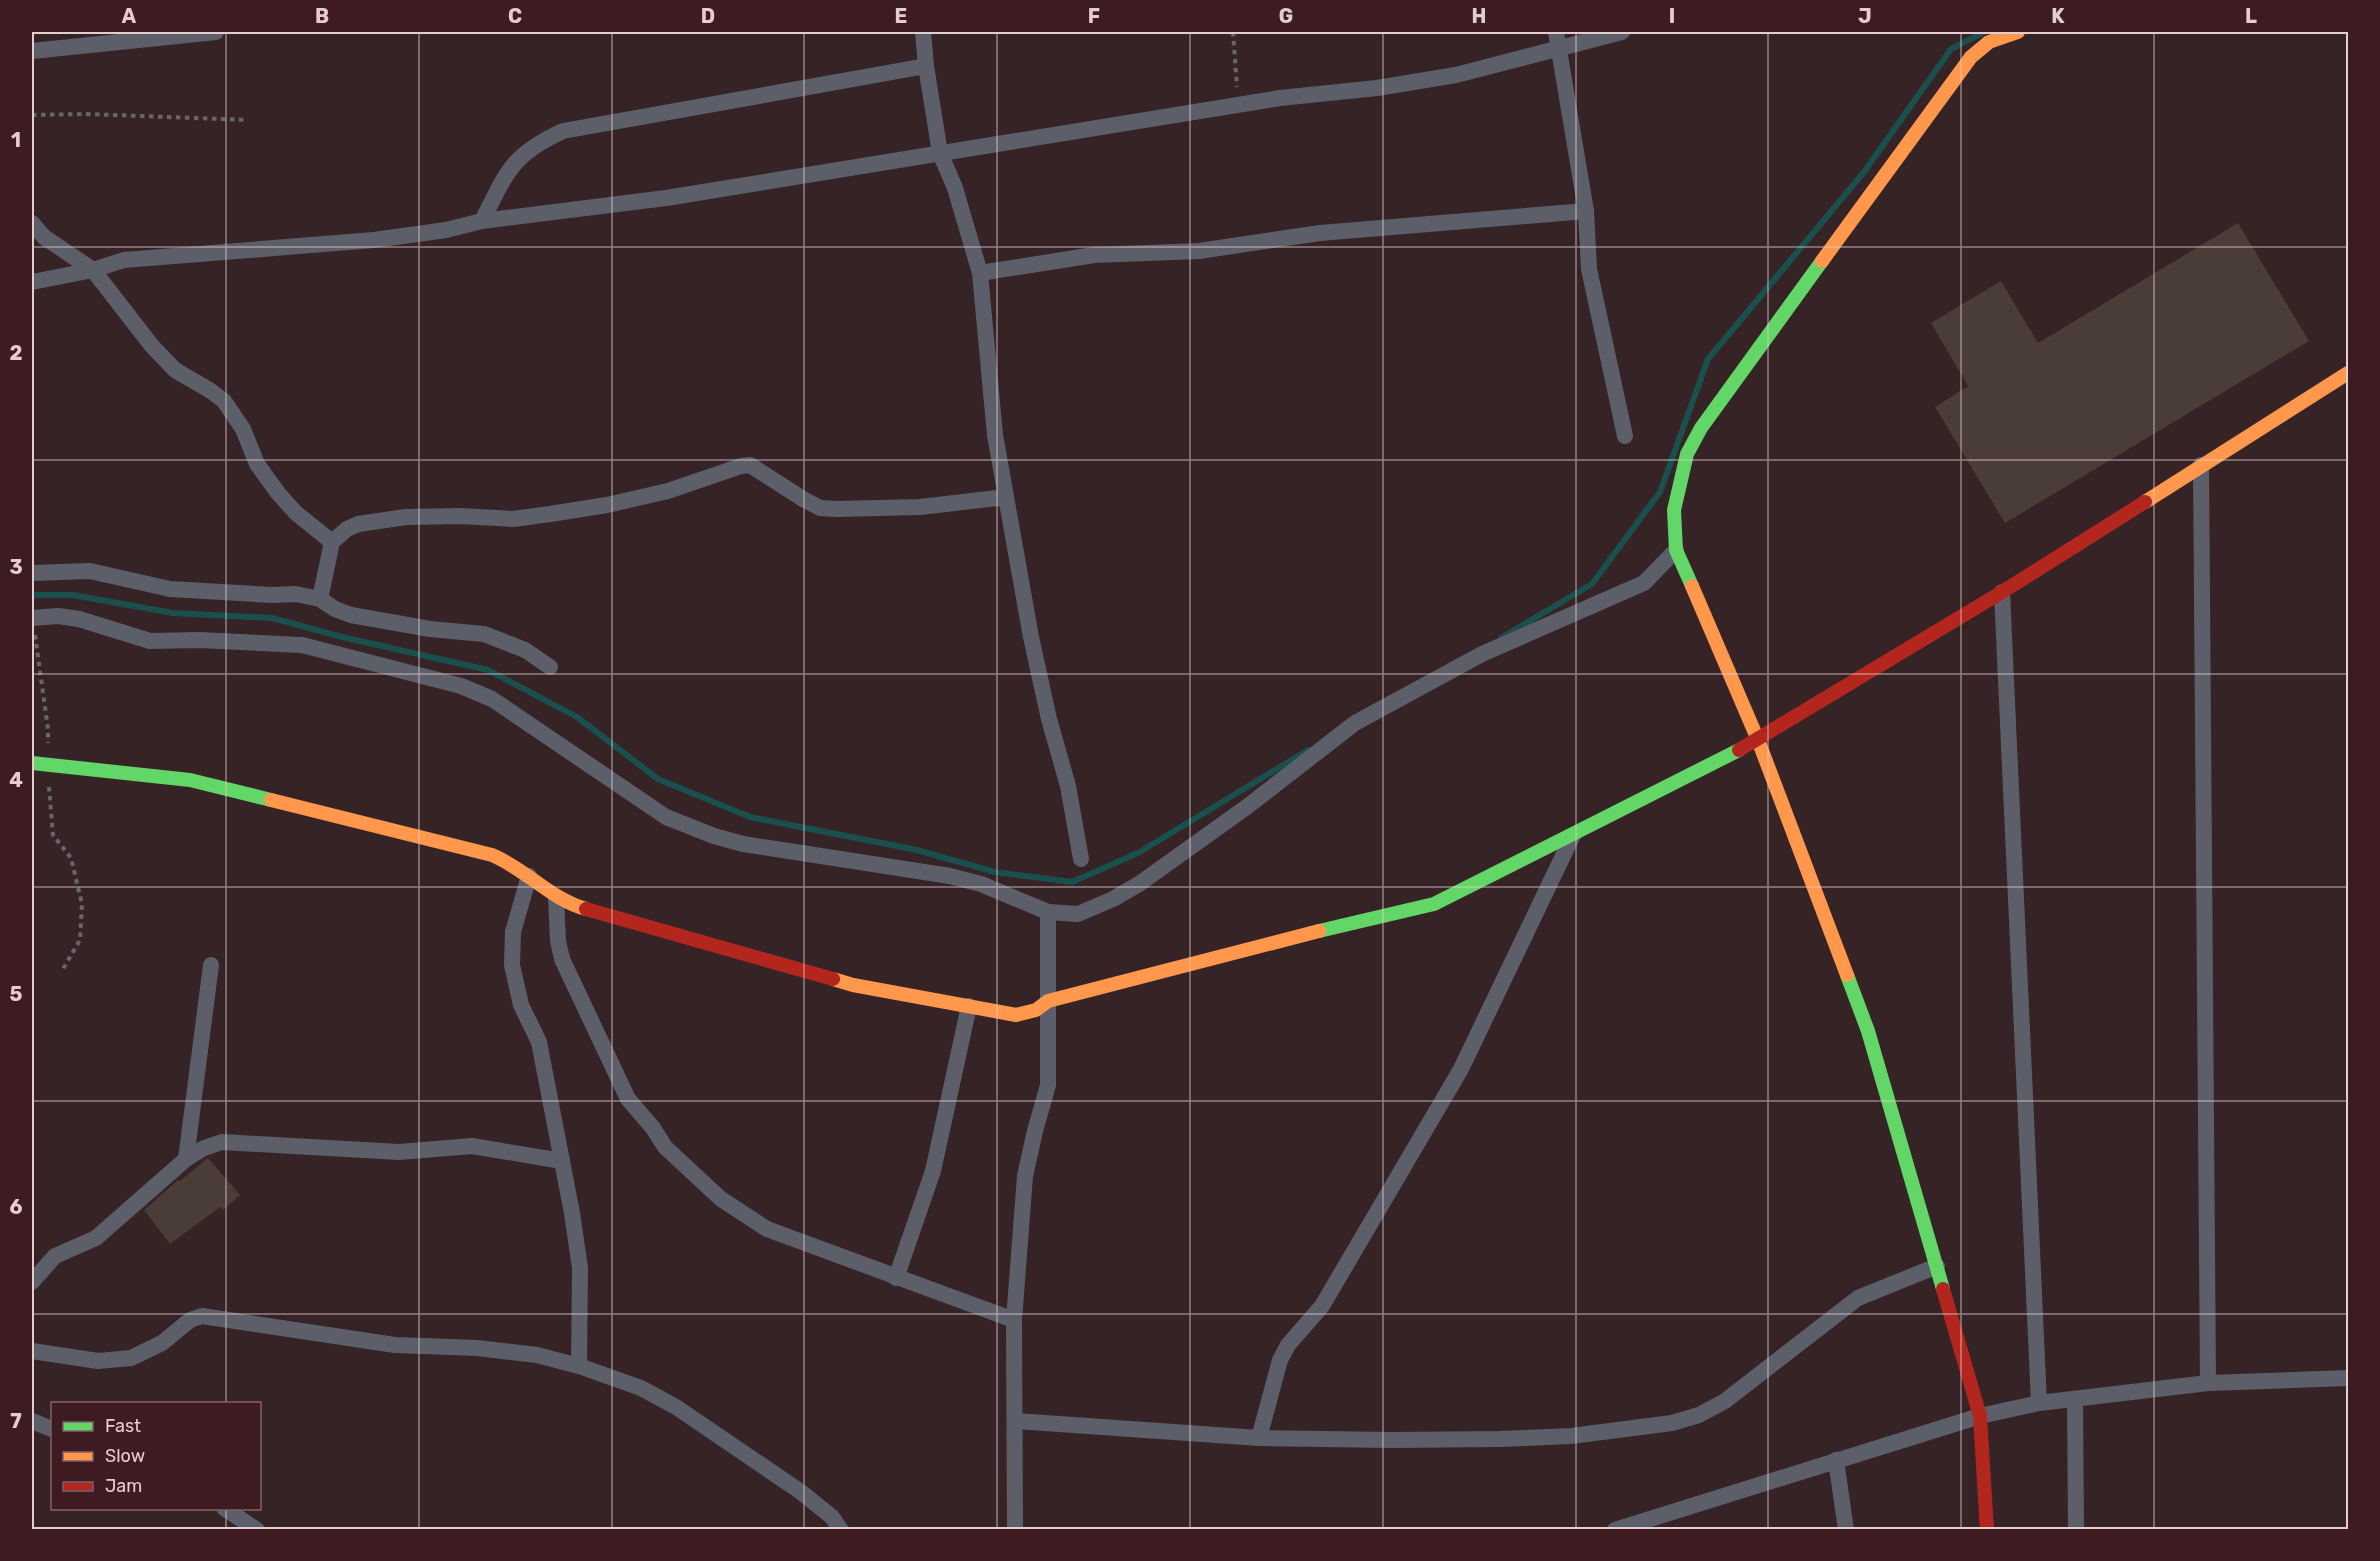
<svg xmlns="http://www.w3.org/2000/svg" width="2380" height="1561" viewBox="0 0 2380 1561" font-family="Rubik,sans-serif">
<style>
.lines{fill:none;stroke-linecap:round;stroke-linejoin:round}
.stream{stroke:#19504d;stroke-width:6}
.building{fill:#4a3d38}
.path{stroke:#66666d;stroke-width:4;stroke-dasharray:4.5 4.5;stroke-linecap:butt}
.street{stroke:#5c5f6a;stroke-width:16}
.fast{stroke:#63d668;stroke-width:14}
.slow{stroke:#ff974d;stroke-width:14}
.jam{stroke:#b3261e;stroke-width:14}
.grid{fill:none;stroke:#e4cdcf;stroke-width:1.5;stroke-opacity:0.55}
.neatline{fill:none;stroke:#e4cdcf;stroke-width:2}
.grid-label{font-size:20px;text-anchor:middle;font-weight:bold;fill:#e4cdcf}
</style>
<rect width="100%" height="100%" fill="#352326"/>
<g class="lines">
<!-- stream -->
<g class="stream">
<path d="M32,595H73L173,613L272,618L342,637L488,670L577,717L658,779L750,817L917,850L995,872L1072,882L1138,853L1308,750"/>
<path d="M1501,638L1592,584L1660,492L1708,359L1864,172L1951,49L1984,32"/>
</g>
</g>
<!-- building -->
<g class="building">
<path d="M2238,223L2309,341L2005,523L1935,407L1968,386L1931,323L2001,281L2038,343Z"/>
<path d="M208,1158L240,1195L223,1210L220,1207L170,1244L144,1210L178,1180L180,1181Z"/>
</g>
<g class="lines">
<!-- path -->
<g class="path">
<path d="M1233,32L1237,87"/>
<path d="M32,115L86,114L248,120"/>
<path d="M35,635L48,729V743"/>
<path d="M49,787L53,835L71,858L82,904L80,940L63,969"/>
</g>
<!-- street -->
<g class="street">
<path d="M923,32L926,66L940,153L955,188L980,273L995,435L1031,637L1049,719L1068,786L1081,859"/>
<path d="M1556,32L1586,211L1589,269L1625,436"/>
<path d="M32,51L216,32"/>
<path d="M482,221C507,172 511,155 563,131L926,66"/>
<path d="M32,223L44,237L93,270L152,346L175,370L211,391L224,401L243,429L257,464L278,493L296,513L332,542"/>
<path d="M980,273L1094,255L1199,251L1320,233L1586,211"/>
<path d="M32,282L93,270L124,260L374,240L446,230L482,221L666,198L1280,98L1377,88L1456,75L1622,32"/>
<path d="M2201,465L2208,1383"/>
<path d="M32,573L90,571L170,589L272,595L296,594L320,599L335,609L351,615L430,629L484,634L525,650L550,667"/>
<path d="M2002,592L2039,1403"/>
<path d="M320,599L332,542L347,529L358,524L406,517L460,516L513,519L550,514L607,505L668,491L741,466L750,465L803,499L820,508L837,509L920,507L1006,497"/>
<path d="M32,618L58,616L79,619L150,641L199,640L302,645L461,686L492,699L666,817L714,836L743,844L950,876L981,884L1048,912L1078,914L1113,899L1139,884L1248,806L1355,723L1482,654L1644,583L1676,550"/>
<path d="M529,876L513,932L512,965L521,1005L539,1042L572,1213L580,1268L579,1366"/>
<path d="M556,897L558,941L562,959L628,1099L653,1128L665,1147L721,1199L767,1229L1014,1320"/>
<path d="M186,1159L211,965"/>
<path d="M896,1278L933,1171L969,1006"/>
<path d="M32,1282L55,1256L96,1238L186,1159L204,1148L222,1142L399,1152L472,1146L562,1161"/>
<path d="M32,1351L98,1361L131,1358L162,1343L190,1320L202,1316L395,1345L477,1348L537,1355L579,1366L641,1388L676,1407L801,1492L832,1517L841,1530"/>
<path d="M2075,1399L2076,1530"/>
<path d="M32,1421L52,1429"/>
<path d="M1016,1421L1259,1438L1391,1440L1500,1439L1571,1436L1672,1423L1699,1415L1725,1401L1858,1298L1937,1266"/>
<path d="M1259,1438L1280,1360L1288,1345L1322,1306L1461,1069L1573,835"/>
<path d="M1836,1460L1846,1530"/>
<path d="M224,1508L257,1530"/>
<path d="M1015,1530L1014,1320L1025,1176L1035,1131L1048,1085V912"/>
<path d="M1615,1530L1980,1416L2039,1403L2208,1383L2348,1378"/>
</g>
<!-- fast -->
<g class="fast">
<path d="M1692,586L1676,550L1674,510L1687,454L1701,428L1822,261"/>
<path d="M32,763L190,780L271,800"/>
<path d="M1319,931L1434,904L1739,750"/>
<path d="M1847,975L1868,1031L1943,1289"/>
</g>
<!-- slow -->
<g class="slow">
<path d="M1822,261L1971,57L1989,42L2018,32"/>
<path d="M2145,502L2348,373"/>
<path d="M1692,586L1758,740L1847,975"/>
<path d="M271,800L492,855C526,869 550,899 586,909"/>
<path d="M833,979L853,985L1016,1015L1036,1010L1048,1001L1319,931"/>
</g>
<!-- jam -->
<g class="jam">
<path d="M1739,750L2002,592L2145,502"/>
<path d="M586,909L833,979"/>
<path d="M1943,1289L1980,1416L1987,1530"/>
</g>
</g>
<!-- grid -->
<path class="grid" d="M226,32V1404M419,32V1530M612,32V1530M804,32V1530M997,32V1530M1190,32V1530M1383,32V1530M1576,32V1530M1768,32V1530M1961,32V1530M2154,32V1530M32,247H2348M32,460H2348M32,674H2348M32,887H2348M32,1101H2348M32,1314H2348M226,1508V1530"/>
<!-- border -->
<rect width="2380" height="1561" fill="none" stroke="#3d1b21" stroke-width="66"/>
<!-- legend -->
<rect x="51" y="1402" width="210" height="108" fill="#3d1b21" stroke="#806267" stroke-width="1.5"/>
<rect x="63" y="1422" width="30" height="9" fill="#63d668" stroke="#806267" stroke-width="1.5"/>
<text x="105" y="1432" font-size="18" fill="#e4cdcf">Fast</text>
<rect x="63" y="1452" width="30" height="9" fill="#ff974d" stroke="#806267" stroke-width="1.5"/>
<text x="105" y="1462" font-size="18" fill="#e4cdcf">Slow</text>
<rect x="63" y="1482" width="30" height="9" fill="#b3261e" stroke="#806267" stroke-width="1.5"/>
<text x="105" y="1492" font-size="18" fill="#e4cdcf">Jam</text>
<rect x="33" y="33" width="2314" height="1495" class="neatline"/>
<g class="grid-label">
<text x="129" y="23">A</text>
<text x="322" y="23">B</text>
<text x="515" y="23">C</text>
<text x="708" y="23">D</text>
<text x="901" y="23">E</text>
<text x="1094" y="23">F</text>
<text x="1286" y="23">G</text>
<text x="1479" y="23">H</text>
<text x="1672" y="23">I</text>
<text x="1865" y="23">J</text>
<text x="2058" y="23">K</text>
<text x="2251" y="23">L</text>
<text x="16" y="147">1</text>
<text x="16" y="360">2</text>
<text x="16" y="574">3</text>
<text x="16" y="787">4</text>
<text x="16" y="1001">5</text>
<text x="16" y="1214">6</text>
<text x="16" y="1428">7</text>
</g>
</svg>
